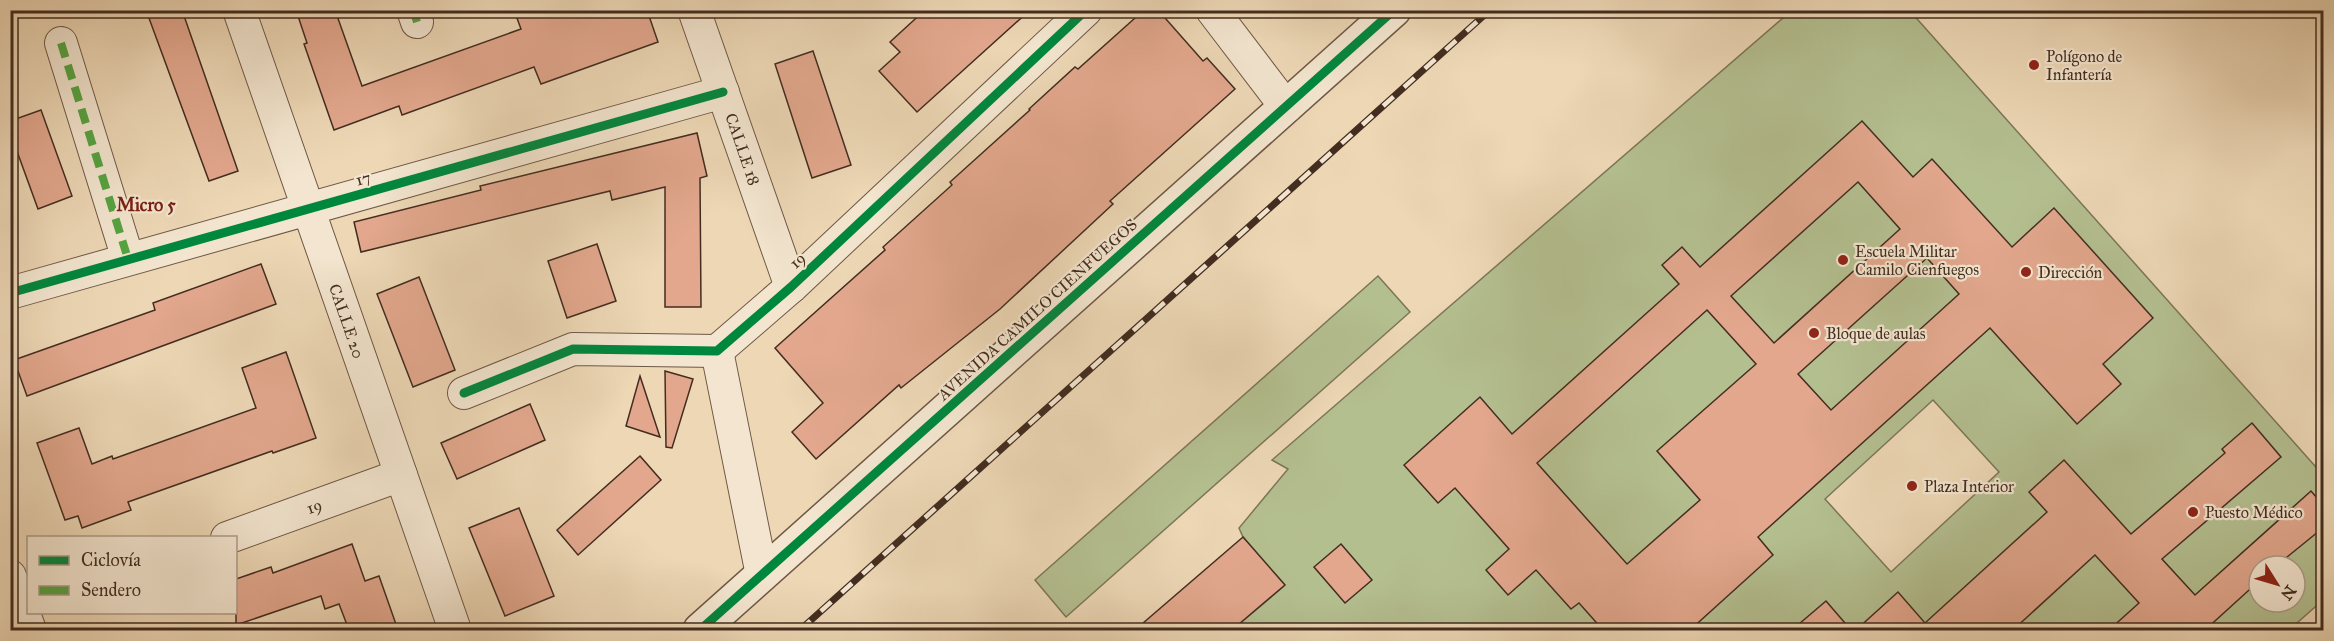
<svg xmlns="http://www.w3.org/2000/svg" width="2334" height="641" viewBox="0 0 2334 641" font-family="'IM FELL Great Primer',serif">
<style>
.green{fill:#b4bf90;stroke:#7c7658;stroke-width:1.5;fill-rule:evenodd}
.building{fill:#e2a78d;stroke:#432d20;stroke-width:1.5;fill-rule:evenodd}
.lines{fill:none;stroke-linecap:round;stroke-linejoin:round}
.minor-casing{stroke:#6e5845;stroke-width:34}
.tertiary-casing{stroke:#6e5845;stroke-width:36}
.minor{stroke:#f3e5cf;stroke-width:32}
.tertiary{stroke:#f3e5cf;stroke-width:33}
.rail-casing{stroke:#432d20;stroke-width:7}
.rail{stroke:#f3e5cf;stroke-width:4.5;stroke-dasharray:14;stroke-linecap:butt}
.quiet{stroke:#55a441;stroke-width:8;stroke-dasharray:15 8;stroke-linecap:butt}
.cycleway-casing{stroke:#f3e5cf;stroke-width:13}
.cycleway{stroke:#00873e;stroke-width:9}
.poi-dot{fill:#8f2418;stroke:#f3e5cf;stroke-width:2}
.labels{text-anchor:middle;stroke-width:4.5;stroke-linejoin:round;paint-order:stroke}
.poi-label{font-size:16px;fill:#432d20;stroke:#f3e5cf;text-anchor:start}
.street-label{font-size:16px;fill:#432d20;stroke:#f3e5cf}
.neighbourhood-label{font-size:18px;font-weight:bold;fill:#7a1f14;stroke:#f3e5cf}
</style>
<rect width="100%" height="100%" fill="#edd7b5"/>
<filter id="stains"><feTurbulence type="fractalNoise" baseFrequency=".00333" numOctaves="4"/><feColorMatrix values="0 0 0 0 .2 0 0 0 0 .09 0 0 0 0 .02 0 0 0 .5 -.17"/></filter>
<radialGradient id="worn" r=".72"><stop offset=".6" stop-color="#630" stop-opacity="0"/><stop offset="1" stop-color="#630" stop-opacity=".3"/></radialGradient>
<!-- green -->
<g class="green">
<path d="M1791,11H1910L2323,475V600L2289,630H1232L1284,586L1243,537L1239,528L1288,469L1272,460ZM1933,400L1999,472L1891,572L1825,499ZM2259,566H2295V602H2259Z"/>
<path d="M1378,276L1410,312L1066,617L1035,580Z"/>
</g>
<!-- building -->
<g class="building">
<path d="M146,10H182L238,171L209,181Z"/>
<path d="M296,10H335L362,86L521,29L514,10H647L658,42L541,84L534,67L402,115L399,106L334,130L304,44L307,43Z"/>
<path d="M925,10H1030L917,112L879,71L900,52L890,42Z"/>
<path d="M1144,10H1158L1203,61L1207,58L1235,89L1110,201L1113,204L1000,309L901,388L899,385L816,459L792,432L823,403L775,348L885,250L883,247L952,185L950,182L1030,110L1029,109L1075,67L1078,69Z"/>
<path d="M813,51L851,165L812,178L775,64Z"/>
<path d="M41,110L72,196L38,209L10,132V121Z"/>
<path d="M1862,121L1913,177L1932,159L2012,247L2054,208L2153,318L2103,364L2121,384L2077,424L1990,328L1758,537L1773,555L1690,630H1603L1579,603L1571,609L1536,570L1508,595L1486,570L1509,549L1455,488L1438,503L1404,465L1480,397L1512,434L1679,284L1662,265L1682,247L1700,267ZM1858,182L1900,229L1774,343L1731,296ZM1927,258L1959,294L1831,410L1798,374ZM1707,310L1756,364L1657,451L1700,500L1627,564L1537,463Z"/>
<path d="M697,133L707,176L700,178L701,307H665V187L612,200L610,191L361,252L354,222L481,190L480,186Z"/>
<path d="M597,244L616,301L567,318L548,261Z"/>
<path d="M261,264L276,304L27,396L14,360L155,310L153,303Z"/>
<path d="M419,277L455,370L413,387L377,294Z"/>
<path d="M286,352L316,438L273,453L272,451L128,502L131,510L82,528L78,516L65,520L37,443L79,428L92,464L112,456L113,459L256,408L242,368Z"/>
<path d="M665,371L693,379L672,448L666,447Z"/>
<path d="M640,376L660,437L626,426Z"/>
<path d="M530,404L545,440L457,479L441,443Z"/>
<path d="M2252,423L2281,457L2162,559L2195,595L2311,491L2324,506V527L2276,566H2259V581L2205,630H2109L2139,603L2095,555L2013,630H1856L1898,592L1925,623L2047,512L2029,492L2064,460L2131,534L2225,453L2222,449Z"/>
<path d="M640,456L661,480L578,555L557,530Z"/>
<path d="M519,508L554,596L505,616L469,528Z"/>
<path d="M1243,537L1285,585L1232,630H1135Z"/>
<path d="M352,544L365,581L379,576L398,630H349L339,604L325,609L321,596L236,625V579L271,567L273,573Z"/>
<path d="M1341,544L1372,580L1345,603L1314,567Z"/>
<path d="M1826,601L1851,630H1792Z"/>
</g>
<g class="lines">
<!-- minor casing -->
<g class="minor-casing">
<g id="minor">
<path d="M239,10L455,630"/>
<path d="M413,10L417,22"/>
<path d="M694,10L791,287"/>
<path d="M1212,10L1286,107"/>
<path d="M61,43L128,259"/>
<path d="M10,293L723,92"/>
<path d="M717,351L762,575"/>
<path d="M464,393L573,349L717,351L791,287L1086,10"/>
<path d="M227,538L401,475"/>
<path d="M10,576L30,630"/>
</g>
</g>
<!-- tertiary casing -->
<g class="tertiary-casing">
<path id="tertiary" d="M700,630L1394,10"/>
</g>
<!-- minor -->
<use href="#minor" class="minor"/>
<!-- tertiary -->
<use href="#tertiary" class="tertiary"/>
<!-- rail casing -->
<g class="rail-casing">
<path id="rail" d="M800,630L1490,10"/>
</g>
<!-- rail -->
<use href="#rail" class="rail"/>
<!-- quiet -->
<g class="quiet">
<path d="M413,10L417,22"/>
<path d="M61,43L128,259"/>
</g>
<!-- cycleway casing -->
<g class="cycleway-casing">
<g id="cycleway">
<path d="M10,293L723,92"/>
<path d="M464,393L573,349L717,351L791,287L1086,10"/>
<path d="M700,630L1394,10"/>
</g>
</g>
<!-- cycleway -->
<use href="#cycleway" class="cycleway"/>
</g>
<!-- markers -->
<g class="poi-dot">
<circle cx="2034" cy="65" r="6"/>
<circle cx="1843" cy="260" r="6"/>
<circle cx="2026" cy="272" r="6"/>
<circle cx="1814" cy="333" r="6"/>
<circle cx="1912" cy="486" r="6"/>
<circle cx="2193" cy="512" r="6"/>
</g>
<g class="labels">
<!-- poi labels -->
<g class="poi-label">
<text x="2046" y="62">Polígono de<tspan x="2046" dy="18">Infantería</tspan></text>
<text x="1855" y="257">Escuela Militar<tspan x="1855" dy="18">Camilo Cienfuegos</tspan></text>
<text x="2038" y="278">Dirección</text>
<text x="1826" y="339">Bloque de aulas</text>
<text x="1924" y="492">Plaza Interior</text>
<text x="2205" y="518">Puesto Médico</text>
</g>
<!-- street labels -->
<g class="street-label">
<text transform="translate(743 149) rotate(71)" y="6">CALLE 18</text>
<text transform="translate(363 178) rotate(-16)" y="6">17</text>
<text transform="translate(797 260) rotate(-43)" y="6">19</text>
<text transform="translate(1037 309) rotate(-42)" y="6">AVENIDA CAMILO CIENFUEGOS</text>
<text transform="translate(347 321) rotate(71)" y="6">CALLE 20</text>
<text transform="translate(314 506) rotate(-20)" y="6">19</text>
</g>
<!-- neighbourhood labels -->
<g class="neighbourhood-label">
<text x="146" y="211">Micro 5</text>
</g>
</g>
<!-- margin -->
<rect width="2334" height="641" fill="none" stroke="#edd7b5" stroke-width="36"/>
<rect x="12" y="12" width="2310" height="617" fill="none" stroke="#432d20" stroke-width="3"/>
<rect x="18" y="18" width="2298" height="605" fill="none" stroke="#432d20" stroke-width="1.5"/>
<!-- legend -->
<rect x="27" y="536" width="210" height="78" fill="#f3e5cf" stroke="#ad9b89" stroke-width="1.5"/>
<rect x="39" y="556" width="30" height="9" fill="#00873e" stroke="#ad9b89" stroke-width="1.5"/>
<text x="81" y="566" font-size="18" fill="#432d20">Ciclovía</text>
<rect x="39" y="586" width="30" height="9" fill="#55a441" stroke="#ad9b89" stroke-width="1.5"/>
<text x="81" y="596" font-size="18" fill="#432d20">Sendero</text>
<!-- north arrow -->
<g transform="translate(2277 584) rotate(127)"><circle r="28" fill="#f3e5cf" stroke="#ad9b89" stroke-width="1.5"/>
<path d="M0-4.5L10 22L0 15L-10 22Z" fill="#8f2418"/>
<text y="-9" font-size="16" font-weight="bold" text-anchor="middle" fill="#432d20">N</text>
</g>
<rect width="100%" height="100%" filter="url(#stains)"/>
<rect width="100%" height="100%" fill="url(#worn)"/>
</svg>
